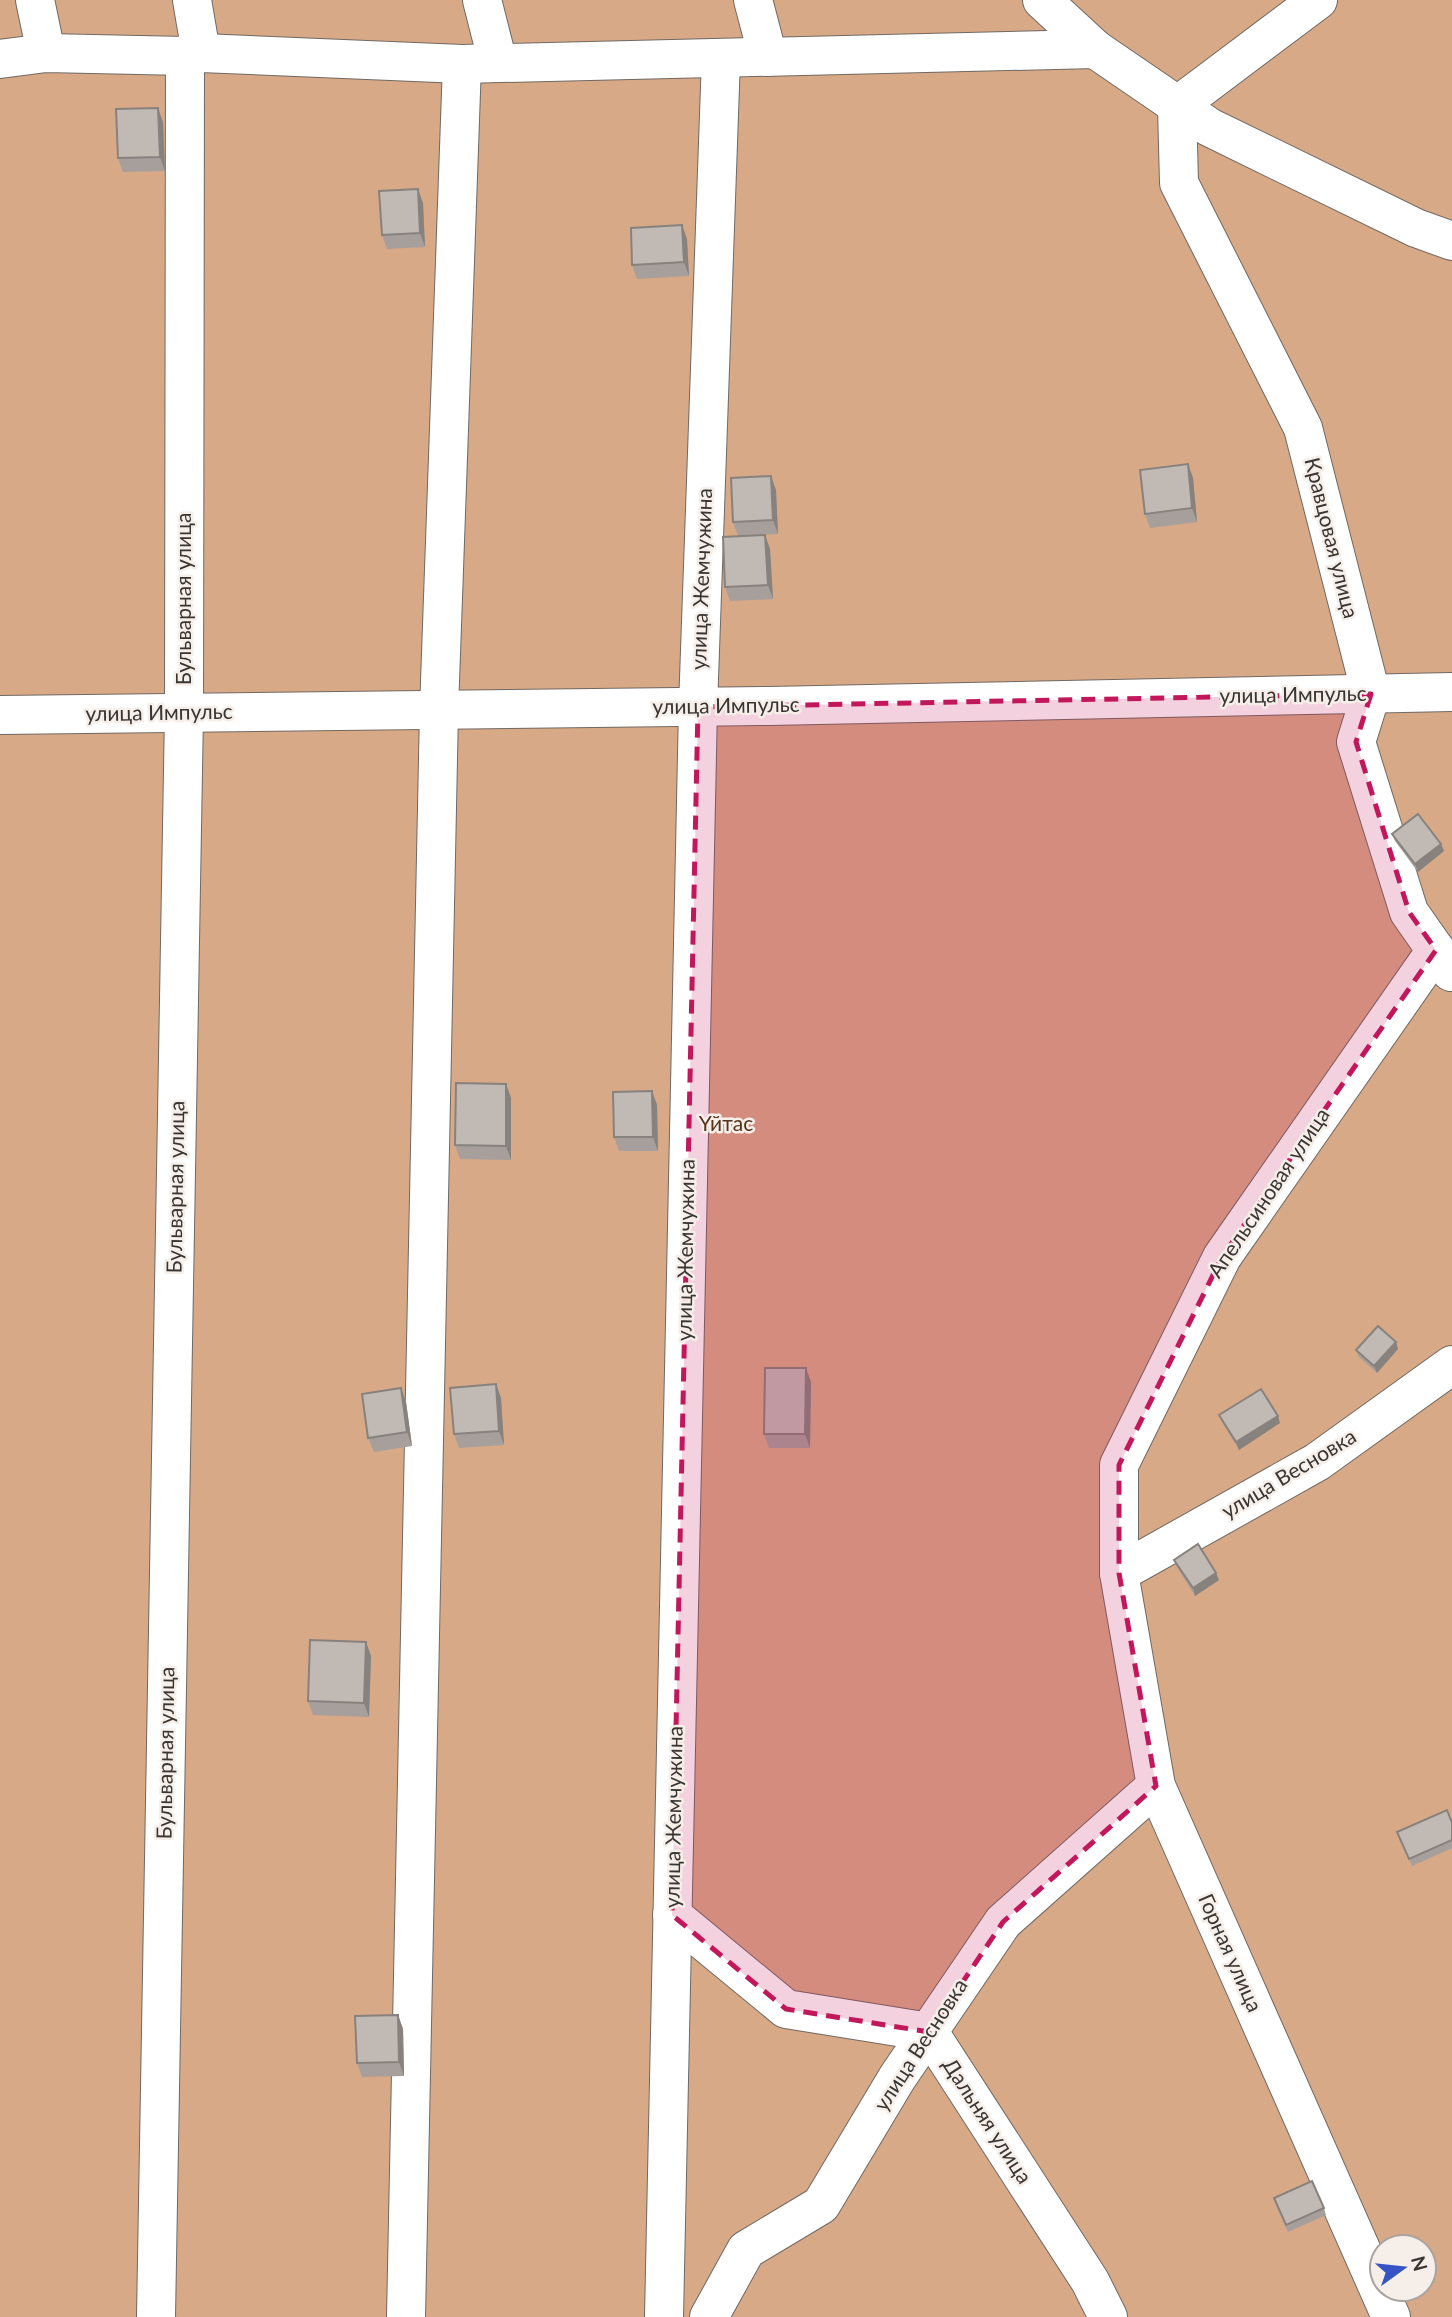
<svg xmlns="http://www.w3.org/2000/svg" width="1452" height="2317" viewBox="0 0 1452 2317" font-family="Lato,sans-serif">
<style>
.green{fill:#d8a986;fill-rule:evenodd}
.lines{fill:none;stroke-linecap:round;stroke-linejoin:round}
.street-casing{stroke:#706964;stroke-width:40}
.secondary-casing{stroke:#706964;stroke-width:40}
.street{stroke:#fff;stroke-width:38}
.secondary{stroke:#fff;stroke-width:38}
.wall{fill:#a69f9b}
.shaded-wall{fill:#87827e}
.building{fill:#c1b9b4;stroke:#87827e;stroke-width:2}
.marked{fill:#c2185b;fill-opacity:0.2;stroke:#c2185b;stroke-width:5;stroke-dasharray:14 9;stroke-linejoin:round}
.labels{text-anchor:middle;stroke-width:5;stroke-linejoin:round;paint-order:stroke}
.street-label{font-size:21px;fill:#383533;stroke:#f6eee8}
.park-label{font-size:21px;fill:#54341b;stroke:#f6eee8}
</style>
<rect width="100%" height="100%" fill="#e9e1db"/>
<!-- green -->
<path class="green" d="M0,0H1452V2317H0ZM1382,2247H1424V2289H1382Z"/>
<g class="lines">
<!-- street casing -->
<g class="street-casing">
<g id="street">
<path d="M35,0L46,53"/>
<path d="M192,0L201,53"/>
<path d="M482,0L498,63"/>
<path d="M753,0L768,57"/>
<path d="M1042,0L1095,49"/>
<path d="M1318,0L1177,106L1179,183L1303,428L1371,694L1356,742L1409,912L1451,972"/>
<path d="M0,59L46,53L185,56L201,53L462,64L1095,49L1209,127L1416,228L1452,241"/>
<path d="M1119,1573L1317,1462L1452,1365"/>
<path d="M672,1915L786,2009L929,2032L1090,2281L1108,2317"/>
<path d="M156,2317L184,713L185,56"/>
<path d="M406,2317L439,710L462,64"/>
<path d="M664,2317L698,707L721,58"/>
<path d="M709,2317L746,2250L821,2205L897,2078L1003,1922L1156,1786"/>
<path d="M1391,2317L1156,1786L1119,1573V1465L1222,1257L1436,950"/>
</g>
</g>
<!-- secondary casing -->
<g class="secondary-casing">
<path id="secondary" d="M0,715L769,706L1452,692"/>
</g>
<!-- street -->
<use href="#street" class="street"/>
<!-- secondary -->
<use href="#secondary" class="secondary"/>
</g>
<!-- wall -->
<g class="wall">
<path d="M163,122L165,171L123,172L118,158Z"/>
<path d="M423,203L425,247L387,249L382,235Z"/>
<path d="M682,225L687,239L689,276L637,279L632,265Z"/>
<path d="M1188,464L1193,478L1197,522L1150,528L1145,514Z"/>
<path d="M776,490L778,534L738,536L733,522Z"/>
<path d="M765,535L770,549L773,599L730,601L725,587Z"/>
<path d="M1392,834L1441,844L1444,851L1418,872L1395,841Z"/>
<path d="M506,1084L511,1098V1160L460,1159L455,1145Z"/>
<path d="M652,1091L657,1105L658,1151H619L614,1137Z"/>
<path d="M1396,1342L1398,1349L1377,1373L1359,1357L1356,1350Z"/>
<path d="M811,1382L810,1448H769L764,1434Z"/>
<path d="M496,1384L501,1398L504,1445L459,1448L454,1434Z"/>
<path d="M401,1388L406,1402L412,1446L374,1452L368,1438Z"/>
<path d="M1219,1415L1280,1423L1239,1450L1222,1422Z"/>
<path d="M1174,1560L1219,1580L1195,1596L1177,1567Z"/>
<path d="M366,1642L371,1656L369,1717L313,1715L308,1701Z"/>
<path d="M1452,1823V1848L1412,1866L1400,1839Z"/>
<path d="M398,2015L403,2029L404,2076L362,2077L357,2063Z"/>
<path d="M1276,2205L1324,2208L1326,2215L1288,2232Z"/>
</g>
<!-- shaded-wall -->
<g class="shaded-wall">
<path d="M158,108L163,122L165,171L160,157Z"/>
<path d="M418,189L423,203L425,247L420,233Z"/>
<path d="M682,225L687,239L689,276L684,262Z"/>
<path d="M1188,464L1193,478L1197,522L1192,508Z"/>
<path d="M771,476L776,490L778,534L773,520Z"/>
<path d="M765,535L770,549L773,599L768,585Z"/>
<path d="M1441,844L1444,851L1418,872L1415,864Z"/>
<path d="M506,1084L511,1098V1160L506,1146Z"/>
<path d="M652,1091L657,1105L658,1151L653,1137Z"/>
<path d="M1396,1342L1398,1349L1377,1373L1374,1366Z"/>
<path d="M806,1368L811,1382L810,1448L805,1434Z"/>
<path d="M496,1384L501,1398L504,1445L499,1431Z"/>
<path d="M401,1388L406,1402L412,1446L407,1432Z"/>
<path d="M1278,1416L1280,1423L1239,1450L1236,1442Z"/>
<path d="M1216,1573L1219,1580L1195,1596L1193,1588Z"/>
<path d="M366,1642L371,1656L369,1717L364,1703Z"/>
<path d="M398,2015L403,2029L404,2076L399,2062Z"/>
</g>
<!-- building -->
<g class="building">
<path d="M158,108L160,157L118,158L116,109Z"/>
<path d="M418,189L420,233L382,235L379,191Z"/>
<path d="M682,225L684,262L632,265L631,228Z"/>
<path d="M1188,464L1192,508L1145,514L1140,470Z"/>
<path d="M771,476L773,520L733,522L731,478Z"/>
<path d="M765,535L768,585L725,587L723,537Z"/>
<path d="M1418,814L1441,844L1415,864L1392,834Z"/>
<path d="M456,1083L506,1084V1146L455,1145Z"/>
<path d="M652,1091L653,1137H614L613,1092Z"/>
<path d="M1378,1326L1396,1342L1374,1366L1356,1350Z"/>
<path d="M765,1368H806L805,1434H764Z"/>
<path d="M496,1384L499,1431L454,1434L450,1388Z"/>
<path d="M401,1388L407,1432L368,1438L362,1394Z"/>
<path d="M1261,1389L1278,1416L1236,1442L1219,1415Z"/>
<path d="M1198,1544L1216,1573L1193,1588L1174,1560Z"/>
<path d="M310,1640L366,1642L364,1703L308,1701Z"/>
<path d="M1447,1810L1452,1823V1840L1409,1859L1397,1832Z"/>
<path d="M398,2015L399,2062L357,2063L355,2016Z"/>
<path d="M1312,2181L1324,2208L1286,2225L1274,2198Z"/>
</g>
<!-- marked area -->
<path class="marked" d="M1371,694L1356,742L1409,912L1436,950L1222,1257L1119,1465V1573L1156,1786L1003,1922L929,2032L786,2009L672,1915L698,707Z"/>
<g class="labels">
<!-- street labels -->
<g class="street-label">
<text transform="translate(1331 538) rotate(76)" y="7">Кравцовая улица</text>
<text transform="translate(702 579) rotate(-88)" y="7">улица Жемчужина</text>
<text transform="translate(184 599) rotate(-90)" y="7">Бульварная улица</text>
<text transform="translate(1293 695) rotate(-1)" y="7">улица Импульс</text>
<text transform="translate(726 706) rotate(-1)" y="7">улица Импульс</text>
<text transform="translate(159 713) rotate(-1)" y="7">улица Импульс</text>
<text transform="translate(176 1187) rotate(-89)" y="7">Бульварная улица</text>
<text transform="translate(1269 1193) rotate(-56)" y="7">Апельсиновая улица</text>
<text transform="translate(686 1250) rotate(-89)" y="7">улица Жемчужина</text>
<text transform="translate(1289 1474) rotate(-31)" y="7">улица Весновка</text>
<text transform="translate(166 1753) rotate(-89)" y="7">Бульварная улица</text>
<text transform="translate(674 1817) rotate(-89)" y="7">улица Жемчужина</text>
<text transform="translate(1230 1953) rotate(66)" y="7">Горная улица</text>
<text transform="translate(921 2045) rotate(-57)" y="7">улица Весновка</text>
<text transform="translate(987 2121) rotate(57)" y="7">Дальняя улица</text>
</g>
<!-- park labels -->
<g class="park-label">
<text x="726" y="1131">Үйтас</text>
</g>
</g>
<!-- north arrow -->
<g transform="translate(1403 2268) rotate(75)"><circle r="33" fill="#f6eee8" stroke="#aaa4a0" stroke-width="2"/>
<path d="M0-5L12 26L0 18L-12 26Z" fill="#3654c6"/>
<text y="-10" font-size="19" font-weight="bold" text-anchor="middle" fill="#383533">N</text>
</g>
</svg>
